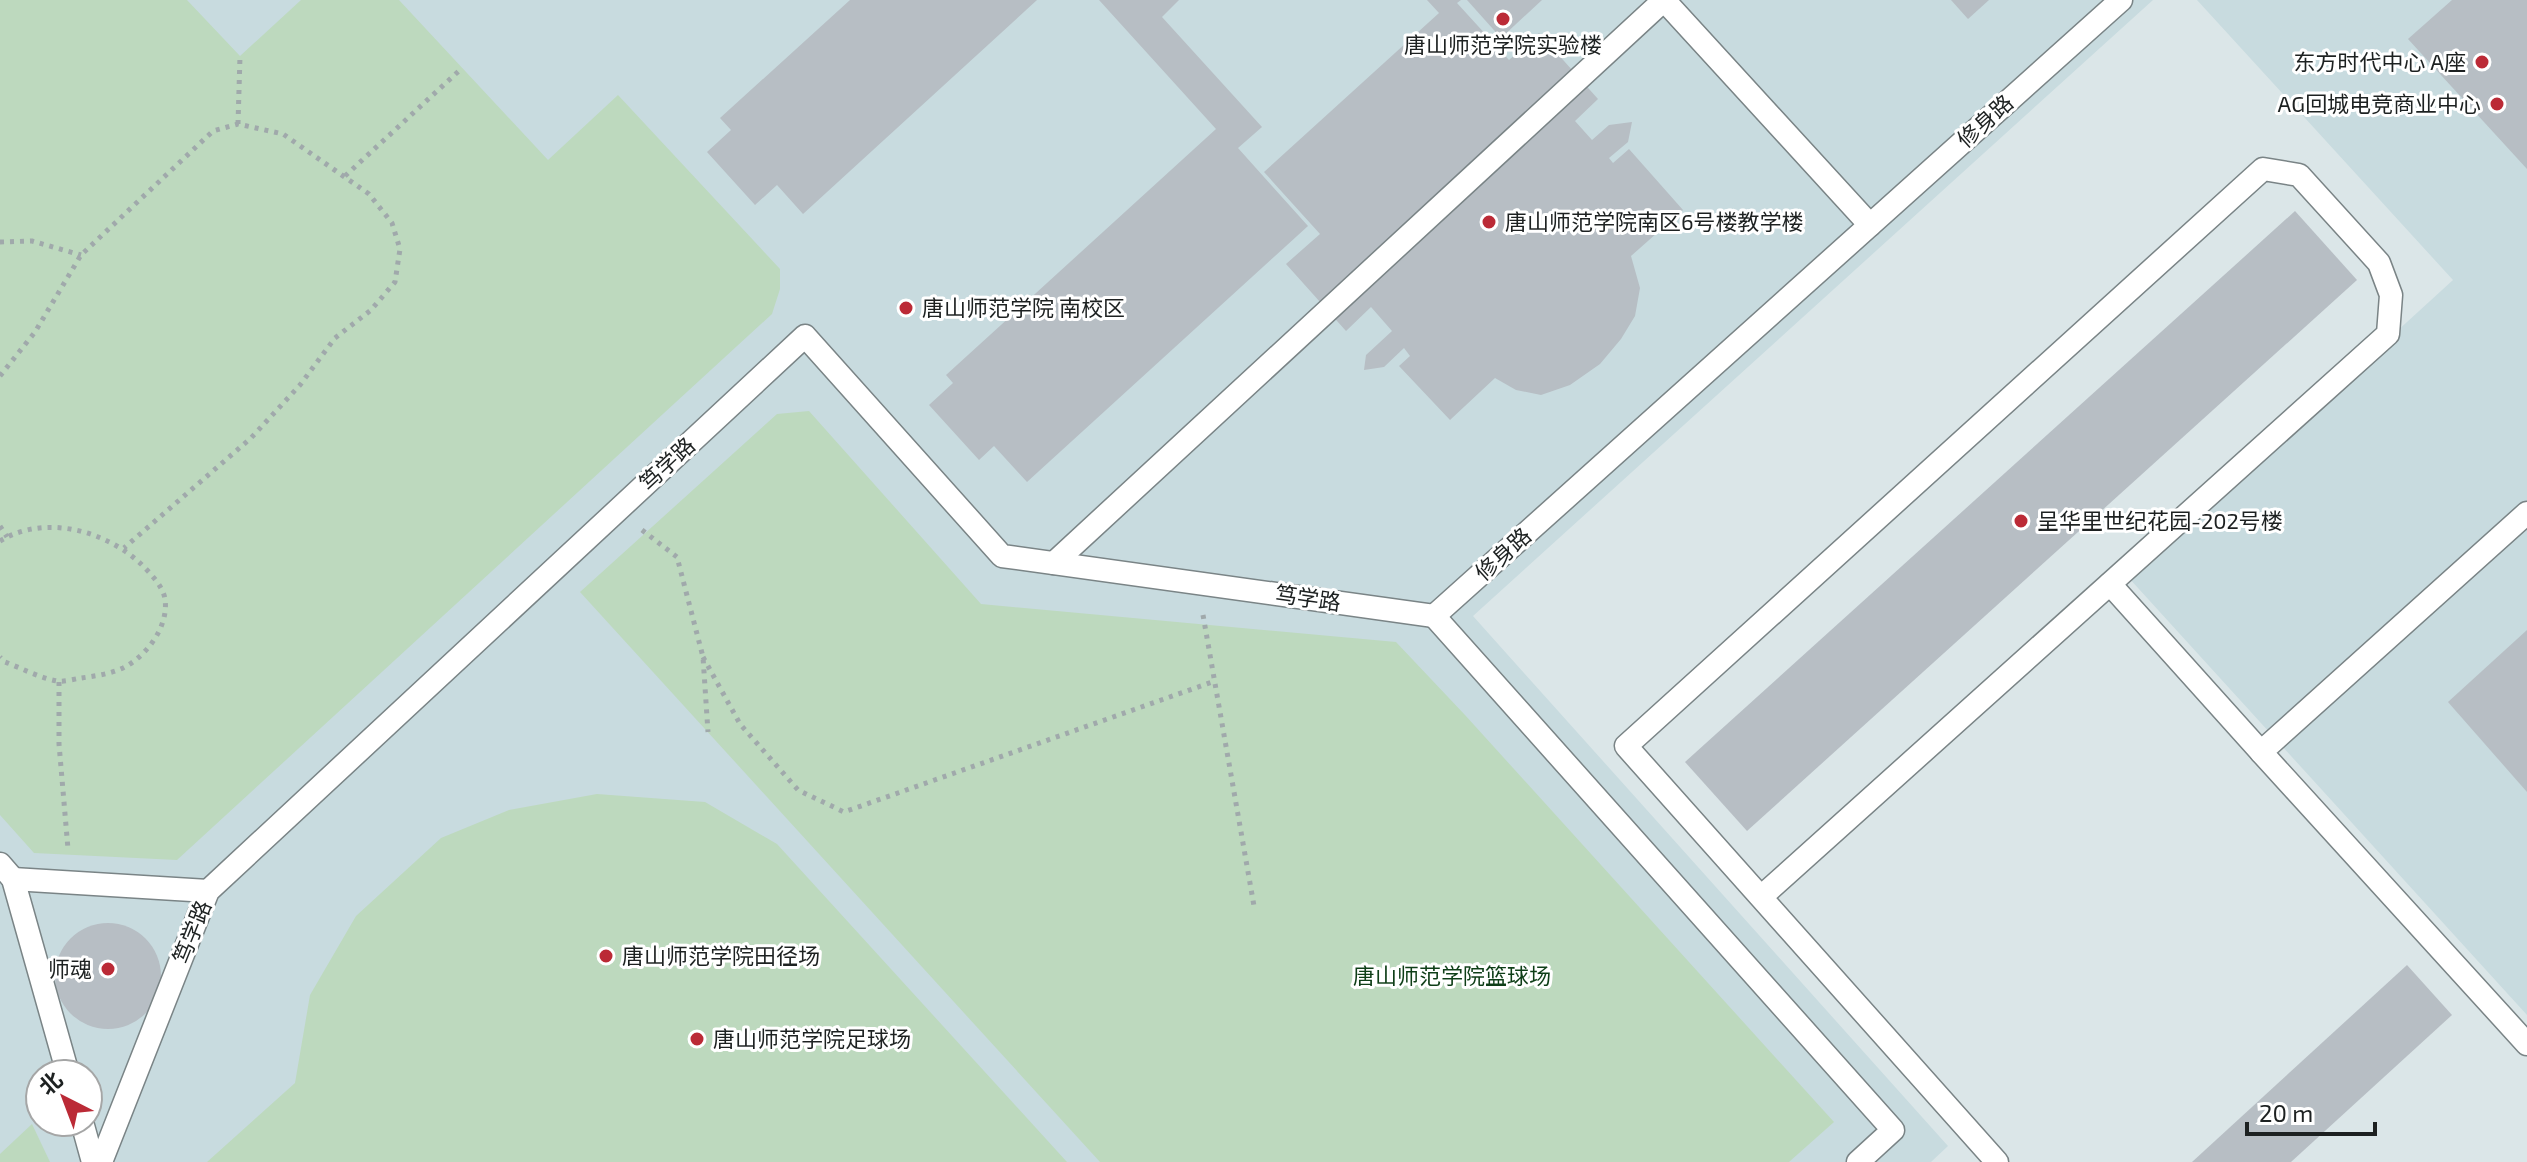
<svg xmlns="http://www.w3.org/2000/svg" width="2527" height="1162" viewBox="0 0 2527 1162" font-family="'Exo 2','Noto Sans SC',sans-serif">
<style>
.built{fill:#c8dbdf;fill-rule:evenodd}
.green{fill:#bdd9be}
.building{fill:#b7bec4}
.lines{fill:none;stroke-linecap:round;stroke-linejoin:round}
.service-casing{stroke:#7a8486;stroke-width:25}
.path{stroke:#a0a9ab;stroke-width:5;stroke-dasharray:4 6;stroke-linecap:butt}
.service{stroke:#fff;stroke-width:22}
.poi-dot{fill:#bb2a36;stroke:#fff;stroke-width:3}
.labels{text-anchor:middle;stroke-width:6;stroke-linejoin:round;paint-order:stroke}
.poi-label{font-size:22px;fill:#1d2121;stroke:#fff;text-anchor:start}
.street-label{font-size:22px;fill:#1d2121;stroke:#fff}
.park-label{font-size:22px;fill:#0e3e17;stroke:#fff}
</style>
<rect width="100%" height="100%" fill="#dbe6e8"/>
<!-- built -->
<g class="built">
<path d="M0,0H2153L1473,616L1948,1146L1931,1162H0ZM40,1074H88V1122H40Z"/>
<path d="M2197,0H2527V1015L2128,577L2453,280Z"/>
</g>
<!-- green -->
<g class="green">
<path d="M0,0H187L240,56L301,0H399L548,160L618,95L780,269V289L772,314L177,860L34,853L0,815Z"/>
<path d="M809,411L981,604L1396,642L1465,715L1834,1122L1789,1162H1100L580,592L777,414Z"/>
<path d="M597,794L705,802L777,844L1067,1162H207L295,1083L310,995L356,916L441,838L509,810Z"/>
<path d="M32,1124L50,1162H0V1154Z"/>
</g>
<!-- building -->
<g class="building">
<path d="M850,0H1037L803,214L777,185L755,205L707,152L731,130L720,118Z"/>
<path d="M1099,0H1179L1162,17L1262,127L1238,148L1308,226L1027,482L994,446L979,460L929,405L953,383L946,375L1216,129Z"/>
<path d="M1427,0H1461L1457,3L1509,60L1539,33L1598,99L1575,121L1592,140L1609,125L1632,122L1628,142L1609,158L1613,163L1629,149L1683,210L1631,256L1640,288L1635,316L1621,339L1600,364L1570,385L1541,395L1516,390L1495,378L1450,420L1399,366L1410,356L1404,348L1384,367L1364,370L1366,355L1392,331L1371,307L1346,331L1286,264L1320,234L1264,172L1439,13Z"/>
<path d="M1467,0H1542L1501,38Z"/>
<path d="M1951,0H1989L1968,19Z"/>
<path d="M2452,0H2527V169L2408,39Z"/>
<path d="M2295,211L2357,280L1747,831L1685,762Z"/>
<path d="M2527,630V792L2448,702Z"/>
<circle cx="108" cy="976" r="53"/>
<path d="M2407,965L2452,1015L2291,1162H2192Z"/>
</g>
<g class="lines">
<!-- service casing -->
<g class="service-casing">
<g id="service">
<path d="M1664,0L1870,225"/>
<path d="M2527,513L2261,752L2527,1044"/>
<path d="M1054,563L1664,0"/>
<path d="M2110,584L2261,752"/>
<path d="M1434,616L2121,0"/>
<path d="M1434,616L1893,1130L1858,1162"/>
<path d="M0,864L13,879L68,1074"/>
<path d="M13,879L208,891"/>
<path d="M1761,897L2388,334L2391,295L2379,263L2299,175L2263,169L1626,746L1997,1162"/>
<path d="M82,1122L93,1162"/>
<path d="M101,1162L208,891L805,336L1002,556L1434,616"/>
</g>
</g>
<!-- path -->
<g class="path">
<path d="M238,124L240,56"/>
<path d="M345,176L462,68"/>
<path d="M0,242L32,241L81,255"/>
<path d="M0,376L35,332L81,255L213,131L238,124L283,134L369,194L392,223L400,249L395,282L371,310L335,338L300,385L251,438L124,548"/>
<path d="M0,526L7,537"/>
<path d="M642,530L677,557L703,657L708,732"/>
<path d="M0,541C44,514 105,530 141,564C150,573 163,586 165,599C169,626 147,656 123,668C110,674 95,676 81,678C74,679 64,682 57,681C40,678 21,668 5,662L0,657"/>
<path d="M1203,615L1254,906"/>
<path d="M703,657L740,724L798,790L844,812L1215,681"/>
<path d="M59,682V744L68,849"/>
</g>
<!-- service -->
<use href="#service" class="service"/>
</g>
<!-- markers -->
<g class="poi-dot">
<circle cx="1503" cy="19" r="8"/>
<circle cx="2482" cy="62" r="8"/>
<circle cx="2497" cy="104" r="8"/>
<circle cx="1489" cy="222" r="8"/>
<circle cx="906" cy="308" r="8"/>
<circle cx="2021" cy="521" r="8"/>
<circle cx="606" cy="956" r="8"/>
<circle cx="108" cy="969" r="8"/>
<circle cx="697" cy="1039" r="8"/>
</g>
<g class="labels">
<!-- poi labels -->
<g class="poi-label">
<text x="1503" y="53" text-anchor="middle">唐山师范学院实验楼</text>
<text x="2466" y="70" text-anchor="end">东方时代中心 A座</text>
<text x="2481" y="112" text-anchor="end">AG回城电竞商业中心</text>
<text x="1505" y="230">唐山师范学院南区6号楼教学楼</text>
<text x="922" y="316">唐山师范学院 南校区</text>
<text x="2037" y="529">呈华里世纪花园-202号楼</text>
<text x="622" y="964">唐山师范学院田径场</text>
<text x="92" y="977" text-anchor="end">师魂</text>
<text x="713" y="1047">唐山师范学院足球场</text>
</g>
<!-- street labels -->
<g class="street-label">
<text transform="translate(1985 121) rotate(-42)" y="8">修身路</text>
<text transform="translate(667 464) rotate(-43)" y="8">笃学路</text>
<text transform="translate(1503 554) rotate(-42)" y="8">修身路</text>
<text transform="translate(1308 598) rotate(8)" y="8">笃学路</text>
<text transform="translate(192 932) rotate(-68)" y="8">笃学路</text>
</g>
<!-- park labels -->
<g class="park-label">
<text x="1452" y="984">唐山师范学院篮球场</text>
</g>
</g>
<!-- north arrow -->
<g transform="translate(64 1098) rotate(318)"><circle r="38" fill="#ffffff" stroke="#a5a6a6" stroke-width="2"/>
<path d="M0-6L14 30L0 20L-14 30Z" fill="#bb2a36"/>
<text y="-12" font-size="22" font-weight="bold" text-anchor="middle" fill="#1d2121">北</text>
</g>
<!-- scale -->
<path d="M2247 1122v12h128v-12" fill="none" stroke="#1d2121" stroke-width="4"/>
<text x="2259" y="1122" font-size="24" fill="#1d2121" stroke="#ffffff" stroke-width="6" paint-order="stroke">20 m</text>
</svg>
